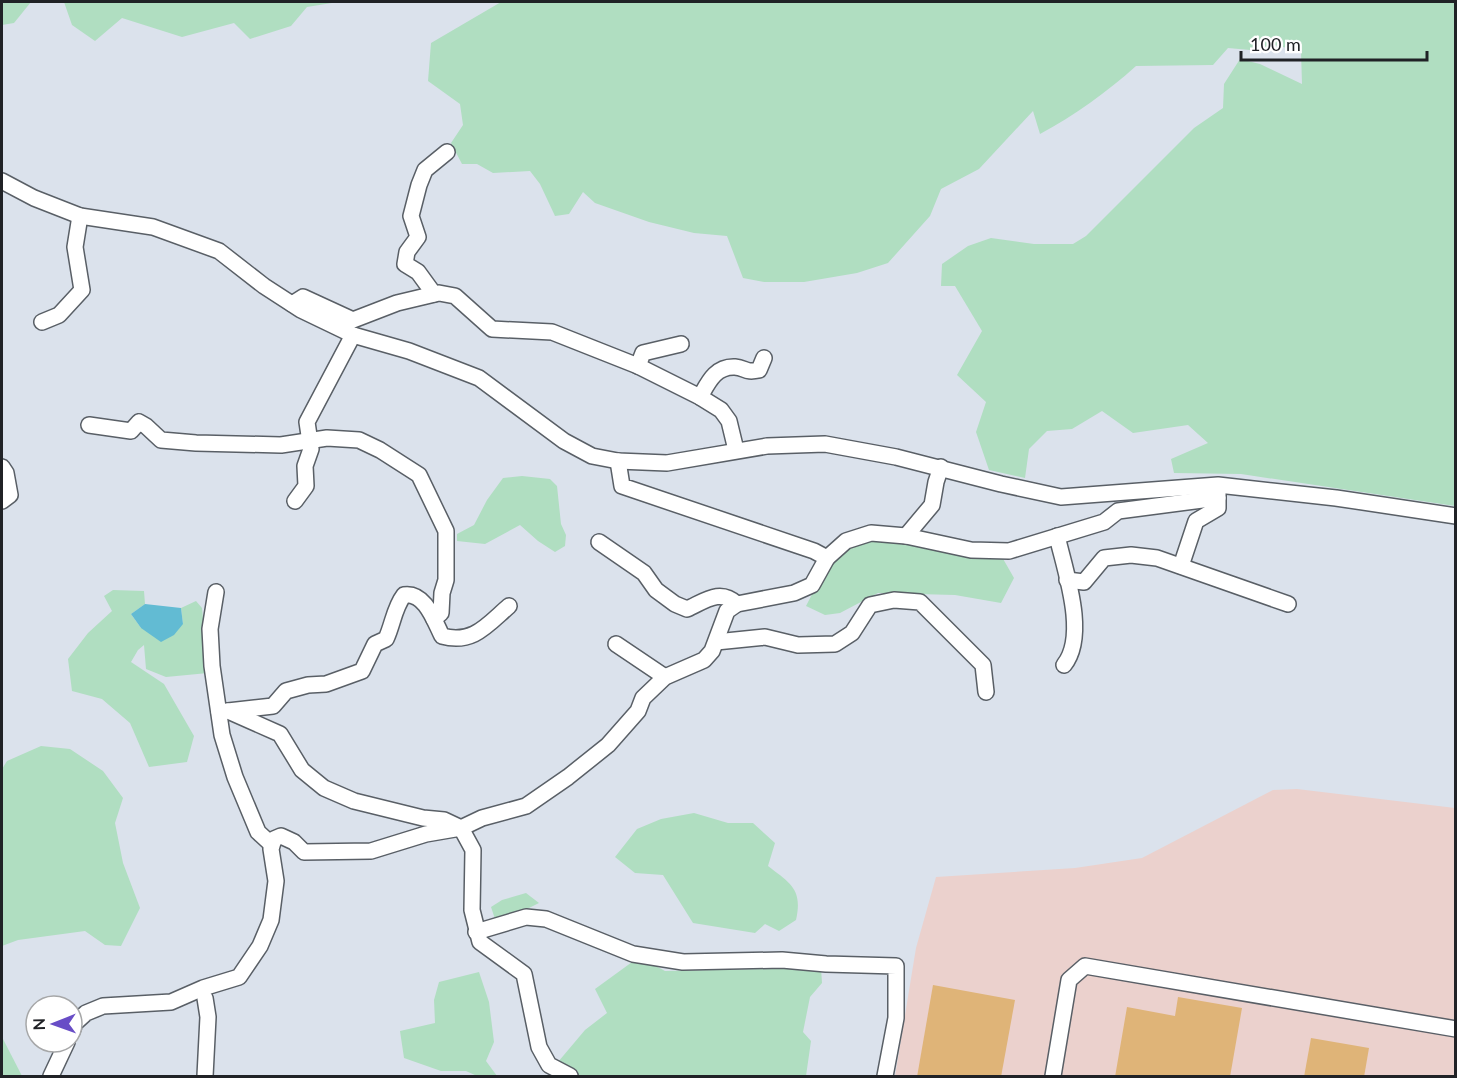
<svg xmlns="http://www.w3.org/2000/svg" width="1457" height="1078" viewBox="0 0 1457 1078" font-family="Lato,sans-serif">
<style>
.industrial{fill:#ebd1cd}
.green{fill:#b0dec1}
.water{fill:#62bbd3}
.building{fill:#dfb478}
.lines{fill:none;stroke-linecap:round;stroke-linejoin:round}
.minor-casing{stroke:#595f66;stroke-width:18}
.minor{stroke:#fff;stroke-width:15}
</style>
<rect width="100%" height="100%" fill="#dbe2ec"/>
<!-- industrial -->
<path class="industrial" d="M1297,789L1455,808V1076H895L916,948L936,877L1075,868L1142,858L1273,790Z"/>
<!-- green -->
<g class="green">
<path d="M2,2H31L14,23L2,25Z"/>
<path d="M64,2H338L307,7L291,26L250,39L234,23L182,37L122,18L95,41L72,25Z"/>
<path d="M501,2H1455V506L1241,474L1174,473L1171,459L1208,443L1188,425L1133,433L1102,411L1072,429L1047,431L1029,449L1025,478L989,470L976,432L986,402L957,375L982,331L955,286H941L942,264L968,246L991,238L1034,244H1073L1086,236L1194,128L1223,108L1224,84L1240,59L1260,64L1302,84L1301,51L1274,45L1250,50L1228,48L1213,65L1136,66C1106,93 1075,115 1040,134L1033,111L979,169L941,189L930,216L888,263L857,273L804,282H764L743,278L727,236L694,233L649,222L595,203L583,192L569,214L555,216L540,184L530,171L493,173L477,164H462L451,143L463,125L460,104L428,81L431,43Z"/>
<path d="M522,476L550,479L557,486L561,524L566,535L565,546L555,552L538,541L520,525L485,544L457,541V534L474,525L487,500L503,478Z"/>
<path d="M872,540L1002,557L1014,578L1001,603L955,595L878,593L840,613L825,615L806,606L830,559L852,545Z"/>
<path d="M113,590L144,591L145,604L131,614L141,628L183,624L181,608L196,601L202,608L208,673L166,677L146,669L144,645L138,650L131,662L164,684L194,736L187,762L149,767L130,723L102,699L72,691L68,659L88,633L112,611L104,596Z"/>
<path d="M41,746L70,749L103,771L123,798L115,823L123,863L140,908L121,946L105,945L85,931L18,940L2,946V769L7,761Z"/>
<path d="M694,813L728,823H753L775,843L768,866C790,883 803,889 796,920L779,931L765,924L755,933L693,923L663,875L635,873L615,857L637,829L661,819Z"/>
<path d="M526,893L539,903L513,916L495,919L491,907L502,900Z"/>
<path d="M639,957L665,971L821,968L822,983L810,997L803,1032L811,1041L806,1076H580L558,1062L585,1030L607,1013L595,989Z"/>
<path d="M479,972L489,1002L494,1042L486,1061L497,1076H477L466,1071H441L404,1058L400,1031L435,1023L434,1000L439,982Z"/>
<path d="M2,1037L22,1076H2Z"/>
</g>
<!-- water -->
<path class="water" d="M145,604L181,608L183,624L174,635L161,642L141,628L131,614Z"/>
<!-- building -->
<g class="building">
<path d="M933,985L1015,1000L1001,1077H917Z"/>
<path d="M1178,997L1242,1008L1230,1077H1115L1127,1007L1175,1016Z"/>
<path d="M1311,1038L1369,1048L1364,1077H1304Z"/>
</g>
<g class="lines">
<!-- minor casing -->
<g class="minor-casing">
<g id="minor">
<path d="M2,181L34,198L80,216L153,227L219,251L264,286L301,310L353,335L409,351L479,378L564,441L592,456L618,461L667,463L767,446L825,444L896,457L1001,484L1061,497L1218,485L1336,498L1456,516"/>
<path d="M434,294L418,272L405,264L407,252L418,237L411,216L419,185L425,170L447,152"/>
<path d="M292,304L303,297L353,320L397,303L439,293L455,296L492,329L552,332L638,366L700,397L721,410L729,421L736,450"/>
<path d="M42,322L59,315L82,290L75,247L80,216"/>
<path d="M638,366L643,353L681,344"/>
<path d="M700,397C708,383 715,366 735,367C746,368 745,373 759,370L764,358"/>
<path d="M89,425L131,431L139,422L146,426L161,440L196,443L281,445L327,438L359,440L380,450L419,475L446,531V580L442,593L441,613L434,619"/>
<path d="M2,467L6,473L10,495L2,501"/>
<path d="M295,501L306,486L305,466L311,449L307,422L353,335"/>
<path d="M906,536L932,505L936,482L941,467"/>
<path d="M1057,536C1065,571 1088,635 1064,665"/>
<path d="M599,542L644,573L656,590L675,604L687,609C705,601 720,588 737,604"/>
<path d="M827,558L846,541L871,533L906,536L971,550L1009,551L1104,522L1118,511L1218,498"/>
<path d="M1181,566L1196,521L1218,508V491"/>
<path d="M1067,580L1084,582L1104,558L1131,555L1157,558L1288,604"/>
<path d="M216,592L210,629L212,666L222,735L235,777L258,832L271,844"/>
<path d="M716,642L765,637L798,645L835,644L852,633L870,605L894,600L920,602L983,665L986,692"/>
<path d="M616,644L665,677"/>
<path d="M228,711L273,706L286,691L308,685L326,684L362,671L375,644L386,639C393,624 394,608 404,595C425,592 434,620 442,636C473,645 488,624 509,606"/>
<path d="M219,712L228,711L280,734L302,770L324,788L354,801L423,818L444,820L461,828L473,850L472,910L480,942L524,974L539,1047L549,1065L570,1076"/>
<path d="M476,932L526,917L546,919L633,954L683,962L782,960L826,964L896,966V1018L885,1076"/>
<path d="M72,1031L75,1023L86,1013L103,1006L171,1002L203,988L239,977L260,946L271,920L276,881L271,849L274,839L281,836L294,842L304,852L371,851L426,834L461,828L482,818L526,806L568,777L608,745L638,711L643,698L665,677L704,660L712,651L727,611L737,604L794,593L812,585L827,558L814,551L622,486L618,461"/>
<path d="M51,1076L67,1042"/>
<path d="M205,1076L208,1017L205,998"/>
<path d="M1053,1076L1069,980L1085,966L1456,1029"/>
</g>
</g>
<!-- minor -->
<use href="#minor" class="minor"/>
</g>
<!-- border -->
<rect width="1457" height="1078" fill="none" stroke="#202226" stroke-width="6"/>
<!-- north arrow -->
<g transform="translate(54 1024) rotate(269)"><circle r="28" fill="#ffffff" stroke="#a6a7a8" stroke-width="1.5"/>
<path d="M0-4.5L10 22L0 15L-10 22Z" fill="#684dc6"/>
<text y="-9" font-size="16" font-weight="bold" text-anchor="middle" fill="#202226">N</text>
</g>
<!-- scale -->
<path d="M1241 51v9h186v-9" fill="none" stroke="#202226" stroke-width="3"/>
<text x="1250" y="51" font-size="18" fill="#202226" stroke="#ffffff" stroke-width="4.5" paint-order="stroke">100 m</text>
</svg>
